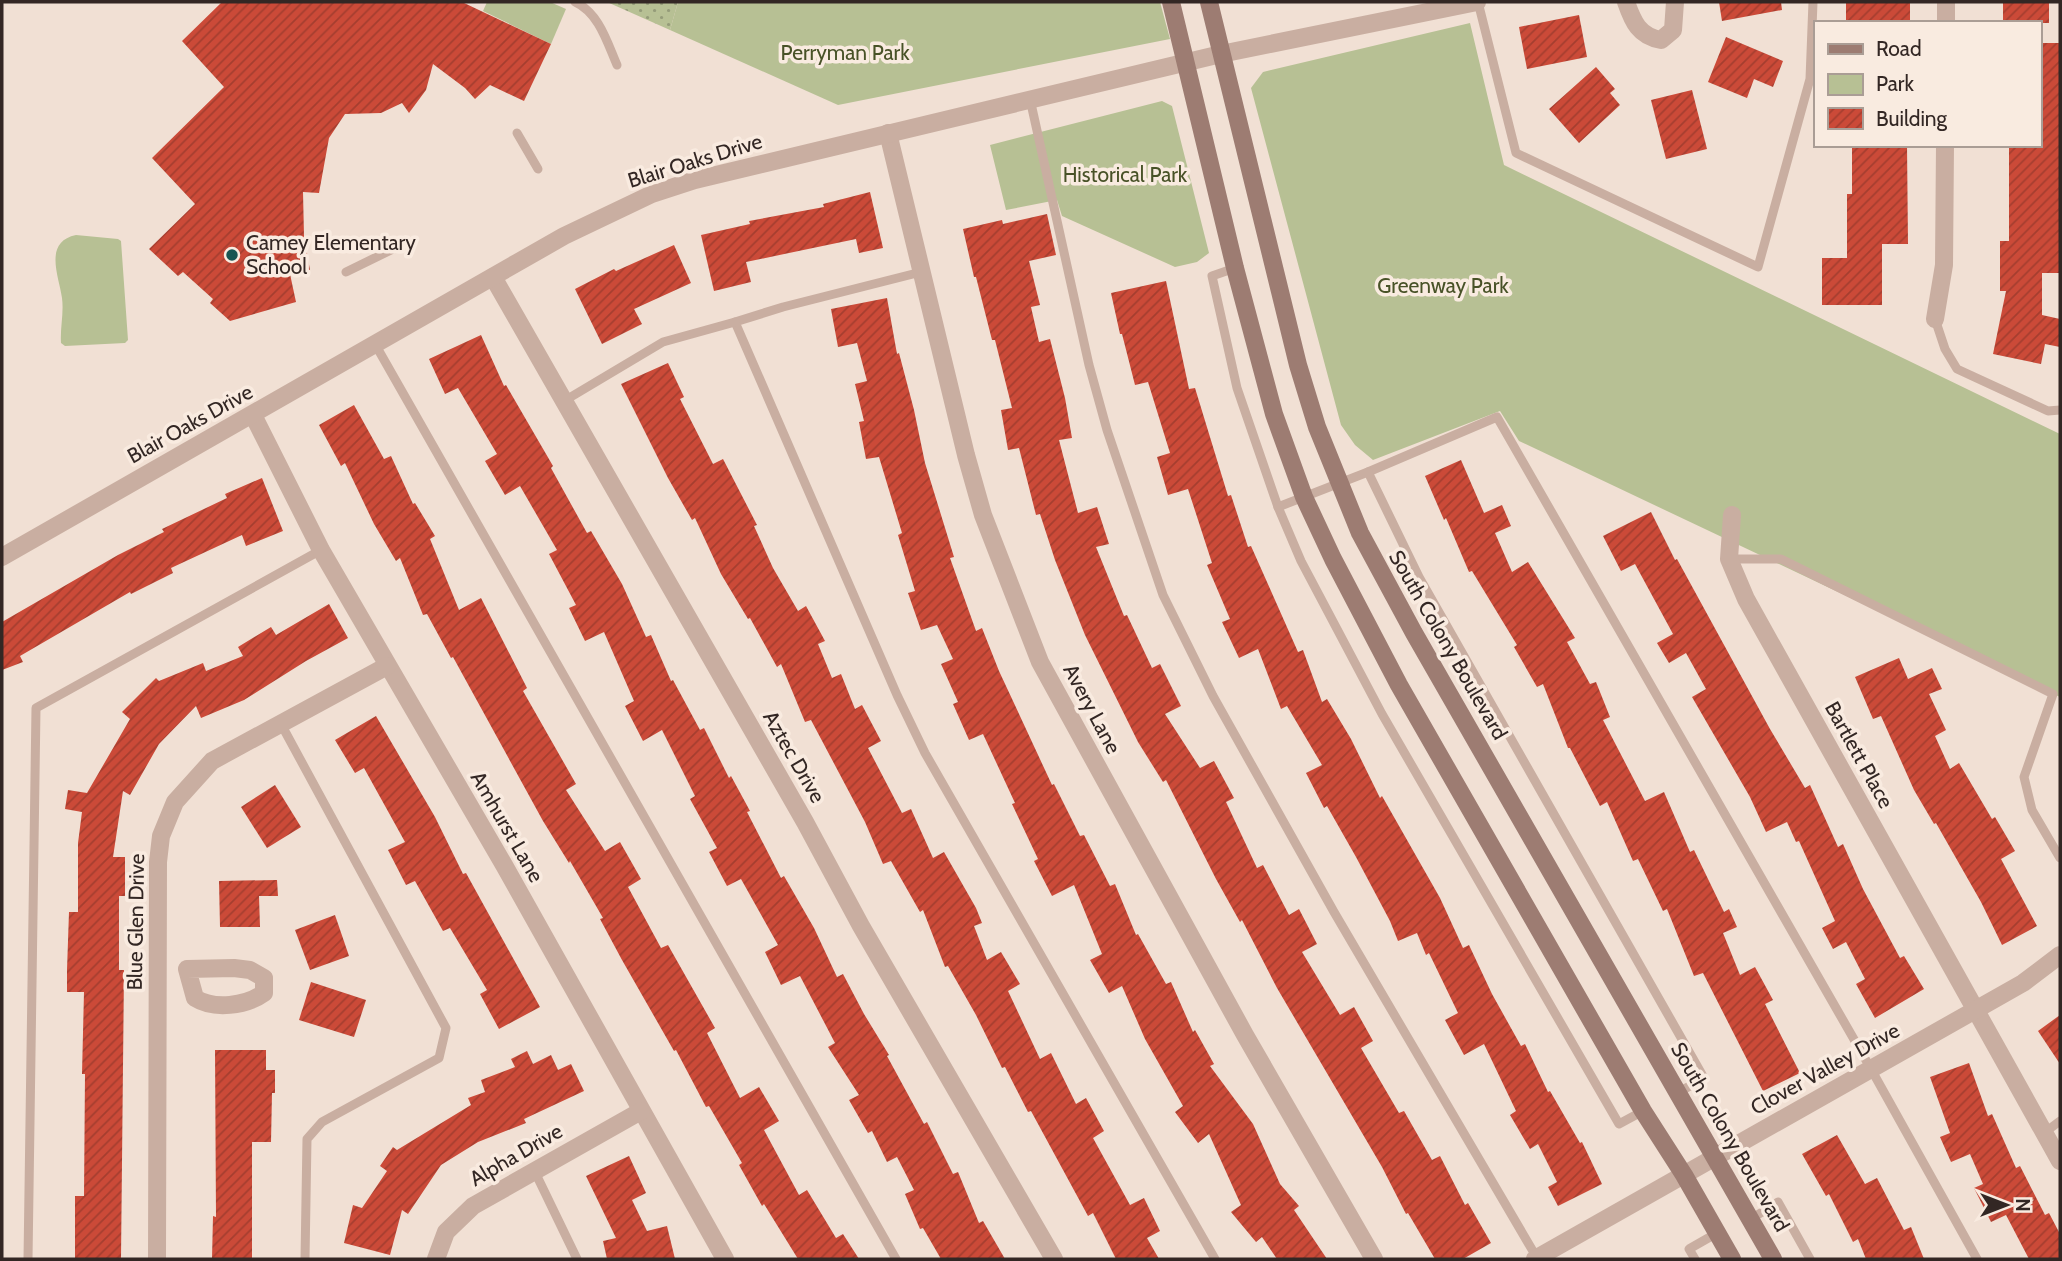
<svg xmlns="http://www.w3.org/2000/svg" width="2062" height="1261" viewBox="0 0 2062 1261" font-family="Cabin,sans-serif">
<style>
.grass{fill:url(#grass-dots)}
.green{fill:#b7c094}
.building{fill:url(#building-hatch)}
.lines{fill:none;stroke-linecap:round;stroke-linejoin:round}
.service{stroke:#c9aea1;stroke-width:9}
.minor{stroke:#c9aea1;stroke-width:18}
.tertiary{stroke:#c9aea1;stroke-width:18}
.secondary{stroke:#9d7c72;stroke-width:18}
.poi-dot{fill:#185552;stroke:#f9ebe0;stroke-width:2.5}
.labels{text-anchor:middle;stroke-width:7;stroke-linejoin:round;paint-order:stroke}
.park-label{font-size:21px;fill:#485227;stroke:#f9ebe0}
.street-label{font-size:21px;fill:#332724;stroke:#f9ebe0}
.poi-label{font-size:21px;fill:#332724;stroke:#f9ebe0;text-anchor:start}
</style>
<defs>
<pattern id="grass-dots" width="8" height="8" patternUnits="userSpaceOnUse" patternTransform="scale(1.75)"><rect width="8" height="8" fill="#b7c094"/><path d="M2 2h.1M6 6h.1" fill="none" stroke="#959c79" stroke-width="1.8" stroke-linecap="round"/></pattern>
<pattern id="building-hatch" width="6" height="6" patternUnits="userSpaceOnUse" patternTransform="scale(1.75)"><rect width="6" height="6" fill="#cb4a38"/><path d="M-1 1l2-2M0 6l6-6M5 7l2-2" fill="none" stroke="#a53e2f"/></pattern>
</defs>
<rect width="100%" height="100%" fill="#f1e0d4"/>
<!-- grass -->
<path class="grass" d="M607,2H678L670,30Z"/>
<!-- green -->
<g class="green">
<path d="M487,2H550L566,9L551,44L483,11Z"/>
<path d="M678,2H1160L1170,39L838,105L670,30Z"/>
<path d="M1470,23L1504,165L2060,434V697L1519,441L1500,411L1373,460L1355,445L1341,425L1251,88L1263,72Z"/>
<path d="M1162,101L1172,106L1209,253L1197,262L1175,267L1062,216L1057,200L1006,210L990,145Z"/>
<path d="M76,235L118,239L121,241L128,340L125,343L65,346L61,343C60,328 64,313 62,298C59,276 43,242 76,235Z"/>
</g>
<!-- building -->
<g class="building">
<path d="M222,2H462L551,44L524,101L490,85L475,99L465,88L433,64L426,90L409,113L402,103L381,113L345,114L329,138L319,193L303,192L304,236L310,270L290,274L296,302L230,321L210,303L213,299L183,272L178,276L149,249L195,204L152,158L224,87L182,41Z"/>
<path d="M1719,2H1781L1782,10L1722,21Z"/>
<rect x="1846" y="2" width="64" height="21"/>
<rect x="2003" y="2" width="46" height="21"/>
<path d="M1579,15L1587,57L1527,69L1519,27Z"/>
<path d="M1726,37L1783,61L1773,87L1754,79L1747,98L1708,82Z"/>
<path d="M2039,43H2060V273H2042V315L2060,319V347L2045,344L2041,364L1993,354L2006,291H2000V241H2009V145H2039Z"/>
<path d="M1596,67L1615,89L1610,93L1620,105L1579,143L1549,109Z"/>
<path d="M1692,90L1707,149L1666,159L1651,100Z"/>
<path d="M1852,145H1907L1908,244H1882V305H1822V258H1847V194H1852Z"/>
<path d="M870,192L883,248L859,253L856,239L746,262L751,282L714,291L701,235L750,224L749,221L824,207L823,204Z"/>
<path d="M1047,214L1056,255L1029,261L1040,305L1031,307L1039,342L1050,339L1065,398L1072,438L1059,440L1078,513L1097,507L1109,544L1096,547L1124,616L1127,615L1152,668L1160,664L1181,706L1165,714L1200,768L1214,761L1234,798L1226,802L1257,868L1263,865L1289,915L1299,909L1317,944L1302,952L1340,1015L1354,1007L1373,1041L1361,1048L1399,1113L1404,1111L1432,1160L1440,1156L1465,1205L1468,1203L1491,1243L1463,1259H1435L1408,1213L1406,1214L1382,1167L1277,988L1242,920L1240,922L1216,879L1166,780L1163,782L1138,742L1085,635L1055,560L1040,514L1036,515L1019,448L1008,450L1001,410L1012,408L995,340H992L976,277H974L963,229L1002,220L1003,224Z"/>
<path d="M674,245L691,283L634,309L642,324L602,344L575,289L614,269L616,271Z"/>
<path d="M1166,281L1189,389L1195,388L1228,496L1231,495L1248,547L1251,546L1298,652L1303,650L1322,702L1327,699L1351,739L1380,798L1382,796L1440,898L1463,948L1469,945L1492,994L1521,1046L1525,1044L1548,1092L1550,1091L1580,1143L1582,1142L1602,1184L1558,1206L1548,1187L1557,1182L1538,1144L1530,1149L1510,1115L1516,1111L1484,1044L1464,1055L1445,1020L1458,1013L1429,953L1426,955L1417,933L1398,941L1390,921L1356,857L1327,806L1324,808L1306,773L1322,765L1287,706L1281,709L1258,649L1239,658L1222,622L1230,619L1207,565L1212,563L1188,489L1168,495L1157,457L1170,453L1148,382L1135,385L1122,334H1120L1111,293Z"/>
<path d="M887,298L897,354L899,353L914,410L925,463L954,557L950,558L976,631L982,628L999,671L1052,785L1054,784L1080,836L1084,835L1110,886L1115,884L1136,935L1138,934L1166,984L1171,982L1193,1032L1195,1030L1214,1064L1210,1066L1253,1124L1280,1184L1299,1206L1294,1210L1327,1259H1277L1262,1237L1256,1242L1231,1212L1241,1205L1209,1134L1198,1143L1175,1112L1183,1106L1145,1039L1122,986L1109,993L1090,960L1102,954L1074,885L1052,896L1034,861L1038,859L1012,804L1015,803L983,734L969,740L953,704L958,702L941,664L953,659L937,625L921,630L908,593L915,591L898,535L902,533L879,457L866,459L859,422L864,421L855,384L867,381L857,343L838,347L831,309Z"/>
<path d="M481,335L504,386L506,385L553,466L551,468L587,533L591,531L622,584L646,637L651,635L671,681L673,680L700,730L704,728L729,778L731,776L750,811L747,812L781,878L784,876L814,928L837,977L843,974L864,1014L889,1055L887,1056L924,1124L927,1122L953,1174L958,1172L979,1223L983,1221L1005,1259H941L923,1228L920,1229L905,1194L914,1190L897,1157L887,1162L872,1131L868,1133L849,1100L859,1095L828,1047L835,1043L800,976L781,985L765,952L778,945L741,879L727,886L709,852L717,848L690,799L695,796L662,730L643,741L625,706L634,701L604,632L585,641L569,608L576,605L549,554L557,550L520,486L505,495L485,461L497,454L458,388L445,394L429,359Z"/>
<path d="M668,363L684,397L680,399L713,464L723,459L757,525L754,526L773,568L798,611L806,606L825,641L818,644L832,678L841,674L855,709L862,705L881,741L868,748L902,813L911,809L933,858L944,852L976,908L982,923L974,926L987,960L1001,952L1020,984L1008,991L1040,1059L1051,1053L1076,1104L1086,1098L1104,1131L1093,1138L1130,1205L1144,1198L1160,1231L1147,1238L1159,1259H1116L1093,1213L1088,1216L1031,1111L1028,1112L1005,1067L1002,1068L976,1015L948,966L945,967L923,910L920,912L891,861L883,864L865,822L811,720L805,722L781,664L777,667L750,618L748,619L721,574L695,518L692,520L668,478L621,384Z"/>
<path d="M354,405L384,459L391,456L413,504L415,503L435,536L430,539L459,610L481,598L527,688L523,691L576,784L566,790L605,851L620,842L641,879L628,887L661,948L668,945L715,1028L707,1033L740,1098L759,1087L779,1121L764,1130L799,1195L807,1190L836,1238L843,1234L859,1259H798L764,1204L762,1206L739,1165L742,1163L709,1106L706,1107L676,1050L674,1051L622,960L600,919L603,918L570,861L569,863L543,821L453,657L451,658L427,614L423,615L400,558L396,561L374,524L345,463L341,466L319,425Z"/>
<path d="M1461,460L1484,513L1502,505L1511,526L1495,533L1512,572L1528,562L1575,638L1567,642L1590,684L1596,682L1610,717L1603,720L1645,801L1664,792L1690,852L1694,850L1724,912L1729,909L1737,927L1723,933L1740,975L1755,967L1773,1000L1765,1004L1800,1073L1763,1091L1703,973L1694,976L1667,909L1663,911L1638,859L1633,861L1607,802L1600,806L1570,748H1568L1543,684L1537,687L1514,647L1517,645L1472,571L1469,572L1446,518L1444,520L1425,476Z"/>
<path d="M262,478L283,531L246,546L242,535L171,568L173,573L131,594L130,592L20,656L23,662L2,670V622L118,555L164,532L162,529L227,498L225,494Z"/>
<path d="M1651,512L1675,560L1677,559L1770,729L1805,788L1810,785L1838,847L1843,844L1863,889L1900,958L1904,956L1924,989L1875,1018L1856,984L1865,979L1846,942L1833,949L1822,928L1835,921L1799,841L1796,842L1787,822L1766,832L1750,797L1692,697L1706,689L1686,653L1669,663L1657,643L1673,634L1635,564L1621,571L1603,536Z"/>
<path d="M329,604L348,638L306,661L244,700L201,718L196,706L159,744L130,795L123,791L113,857H125V896H119V970H124L121,1259H75V1196H84L85,1074H82L84,992H67V970L69,912H78V843L82,812L65,809L68,790L87,793L130,719L122,712L156,678L159,681L203,663L206,671L243,656L238,647L271,627L276,635Z"/>
<path d="M1899,658L1908,679L1932,668L1942,689L1929,694L1946,730L1935,736L1950,769L1959,763L1992,819L1995,817L2015,851L2001,859L2037,926L2002,945L1981,902L1936,823L1934,824L1914,790L1881,716L1873,719L1855,677Z"/>
<path d="M376,716L435,817L463,874L466,873L540,1007L499,1029L480,994L487,990L450,928L443,931L415,881L406,885L388,850L405,842L364,768L355,773L335,740Z"/>
<path d="M275,785L301,827L267,848L241,807Z"/>
<path d="M277,880L278,896H259L260,927H220L219,881Z"/>
<path d="M335,915L349,956L310,970L295,930Z"/>
<path d="M311,982L366,1000L354,1037L299,1020Z"/>
<path d="M2060,1015V1064L2038,1031Z"/>
<path d="M215,1050H266V1070H275V1093H272L271,1142H252V1259H212L213,1216L216,1217Z"/>
<path d="M527,1051L533,1064L551,1055L558,1070L571,1064L584,1091L524,1119L526,1123L478,1142L441,1165L408,1214L402,1210L390,1255L344,1243L353,1205L362,1208L387,1171L380,1166L393,1147L397,1150L471,1105L468,1098L485,1092L481,1080L515,1067L511,1059Z"/>
<path d="M1969,1063L1988,1116L1992,1114L2016,1168L2020,1166L2045,1215L2049,1213L2060,1234V1259H2029L2006,1215L1991,1222L1974,1188L1983,1184L1970,1154L1951,1162L1940,1137L1950,1133L1930,1077Z"/>
<path d="M1837,1135L1865,1184L1877,1178L1904,1230L1911,1227L1924,1259H1866L1858,1239L1853,1242L1829,1194L1826,1196L1802,1154Z"/>
<path d="M629,1156L646,1193L632,1200L647,1231L667,1226L675,1259H607L603,1241L616,1238L586,1176Z"/>
</g>
<g class="lines">
<!-- service -->
<g class="service">
<path d="M575,2C599,13 607,42 617,65"/>
<path d="M1478,2L1516,153L1758,267L1810,79L1813,2"/>
<path d="M1030,99L1089,365L1107,430L1163,595L1213,696L1334,912L1537,1258"/>
<path d="M517,133L538,169"/>
<path d="M1235,268L1212,276L1237,388L1278,507L1301,561L1382,714L1619,1124L1643,1111"/>
<path d="M346,272L391,250"/>
<path d="M921,272L783,307L735,322L897,695L925,753L1215,1259"/>
<path d="M1935,319L1945,349L1957,369L2048,411L2060,410"/>
<path d="M375,344L896,1259"/>
<path d="M564,401L663,342L735,322"/>
<path d="M1368,472L1497,417L1871,1069L1977,1259"/>
<path d="M1278,507L1368,472L1419,577L1704,1078L1679,1092"/>
<path d="M1729,559H1781L2053,694L2024,777L2032,810L2060,858"/>
<path d="M281,724L446,1028L439,1058L322,1122L307,1139L305,1259"/>
<path d="M2044,1133L2060,1121"/>
<path d="M534,1170L577,1259"/>
<path d="M1751,1219L1778,1202L1810,1259"/>
<path d="M28,1259L36,708L321,550"/>
<path d="M1695,1259L1689,1249L1717,1233"/>
</g>
<!-- minor -->
<g class="minor">
<path d="M1626,2C1633,22 1639,36 1661,40L1673,30L1675,2"/>
<path d="M1946,23V2"/>
<path d="M888,133L966,455L983,515L1040,662L1245,1035L1374,1259"/>
<path d="M493,277L805,822L861,926L1054,1259"/>
<path d="M1935,319L1944,265L1945,145"/>
<path d="M253,415L321,550L504,865L725,1259"/>
<path d="M1732,515L1729,559L1746,599L2060,1161"/>
<path d="M234,968L250,970L264,978V993C246,1006 214,1010 195,998L187,969Z"/>
<path d="M157,1259L158,862L161,836L175,802L212,761L387,666"/>
<path d="M436,1259L446,1232L473,1206L641,1111"/>
</g>
<!-- tertiary -->
<g class="tertiary">
<path d="M2,557L564,236L652,194L695,180L1221,54L1477,2"/>
<path d="M1535,1259L2023,983L2060,955"/>
</g>
<!-- secondary -->
<g class="secondary">
<path d="M1171,2L1235,268L1274,414L1304,497L1333,559L1399,685L1643,1111L1684,1175L1732,1259"/>
<path d="M1209,2L1298,365L1317,427L1360,533L1414,633L1773,1259"/>
</g>
</g>
<!-- markers -->
<circle class="poi-dot" cx="232" cy="255" r="7"/>
<g class="labels">
<!-- park labels -->
<g class="park-label">
<text x="845" y="60">Perryman Park</text>
<text x="1125" y="182">Historical Park</text>
<text x="1443" y="293">Greenway Park</text>
</g>
<!-- street labels -->
<g class="street-label">
<text transform="translate(695 161) rotate(-17)" y="7">Blair Oaks Drive</text>
<text transform="translate(190 424) rotate(-29)" y="7">Blair Oaks Drive</text>
<text transform="translate(1448 645) rotate(60)" y="7">South Colony Boulevard</text>
<text transform="translate(1092 709) rotate(62)" y="7">Avery Lane</text>
<text transform="translate(1859 755) rotate(61)" y="7">Bartlett Place</text>
<text transform="translate(794 757) rotate(60)" y="7">Aztec Drive</text>
<text transform="translate(507 827) rotate(60)" y="7">Amhurst Lane</text>
<text transform="translate(136 922) rotate(-89)" y="7">Blue Glen Drive</text>
<text transform="translate(1825 1069) rotate(-29)" y="7">Clover Valley Drive</text>
<text transform="translate(1730 1137) rotate(60)" y="7">South Colony Boulevard</text>
<text transform="translate(516 1155) rotate(-30)" y="7">Alpha Drive</text>
</g>
<!-- poi labels -->
<g class="poi-label">
<text x="246" y="250">Camey Elementary<tspan x="246" dy="24">School</tspan></text>
</g>
</g>
<!-- border -->
<rect width="2062" height="1261" fill="none" stroke="#332724" stroke-width="7"/>
<!-- legend -->
<rect x="1814" y="21" width="228" height="126" fill="#f9ebe0" stroke="#aa9d95" stroke-width="2"/>
<rect x="1828" y="44" width="35" height="10" fill="#9d7c72" stroke="#aa9d95" stroke-width="2"/>
<text x="1876" y="56" font-size="21" fill="#332724">Road</text>
<rect x="1828" y="74" width="35" height="21" fill="#b7c094" stroke="#aa9d95" stroke-width="2"/>
<text x="1876" y="91" font-size="21" fill="#332724">Park</text>
<rect x="1828" y="108" width="35" height="21" fill="url(#building-hatch)" stroke="#aa9d95" stroke-width="2"/>
<text x="1876" y="126" font-size="21" fill="#332724">Building</text>
<!-- north arrow -->
<g transform="translate(2006 1205) rotate(90)" stroke="#f9ebe0" stroke-width="5" paint-order="stroke">
<path d="M0-5L12 26L0 18L-12 26Z" fill="#332724"/>
<text y="-10" font-size="19" font-weight="bold" text-anchor="middle" fill="#332724">N</text>
</g>
</svg>
